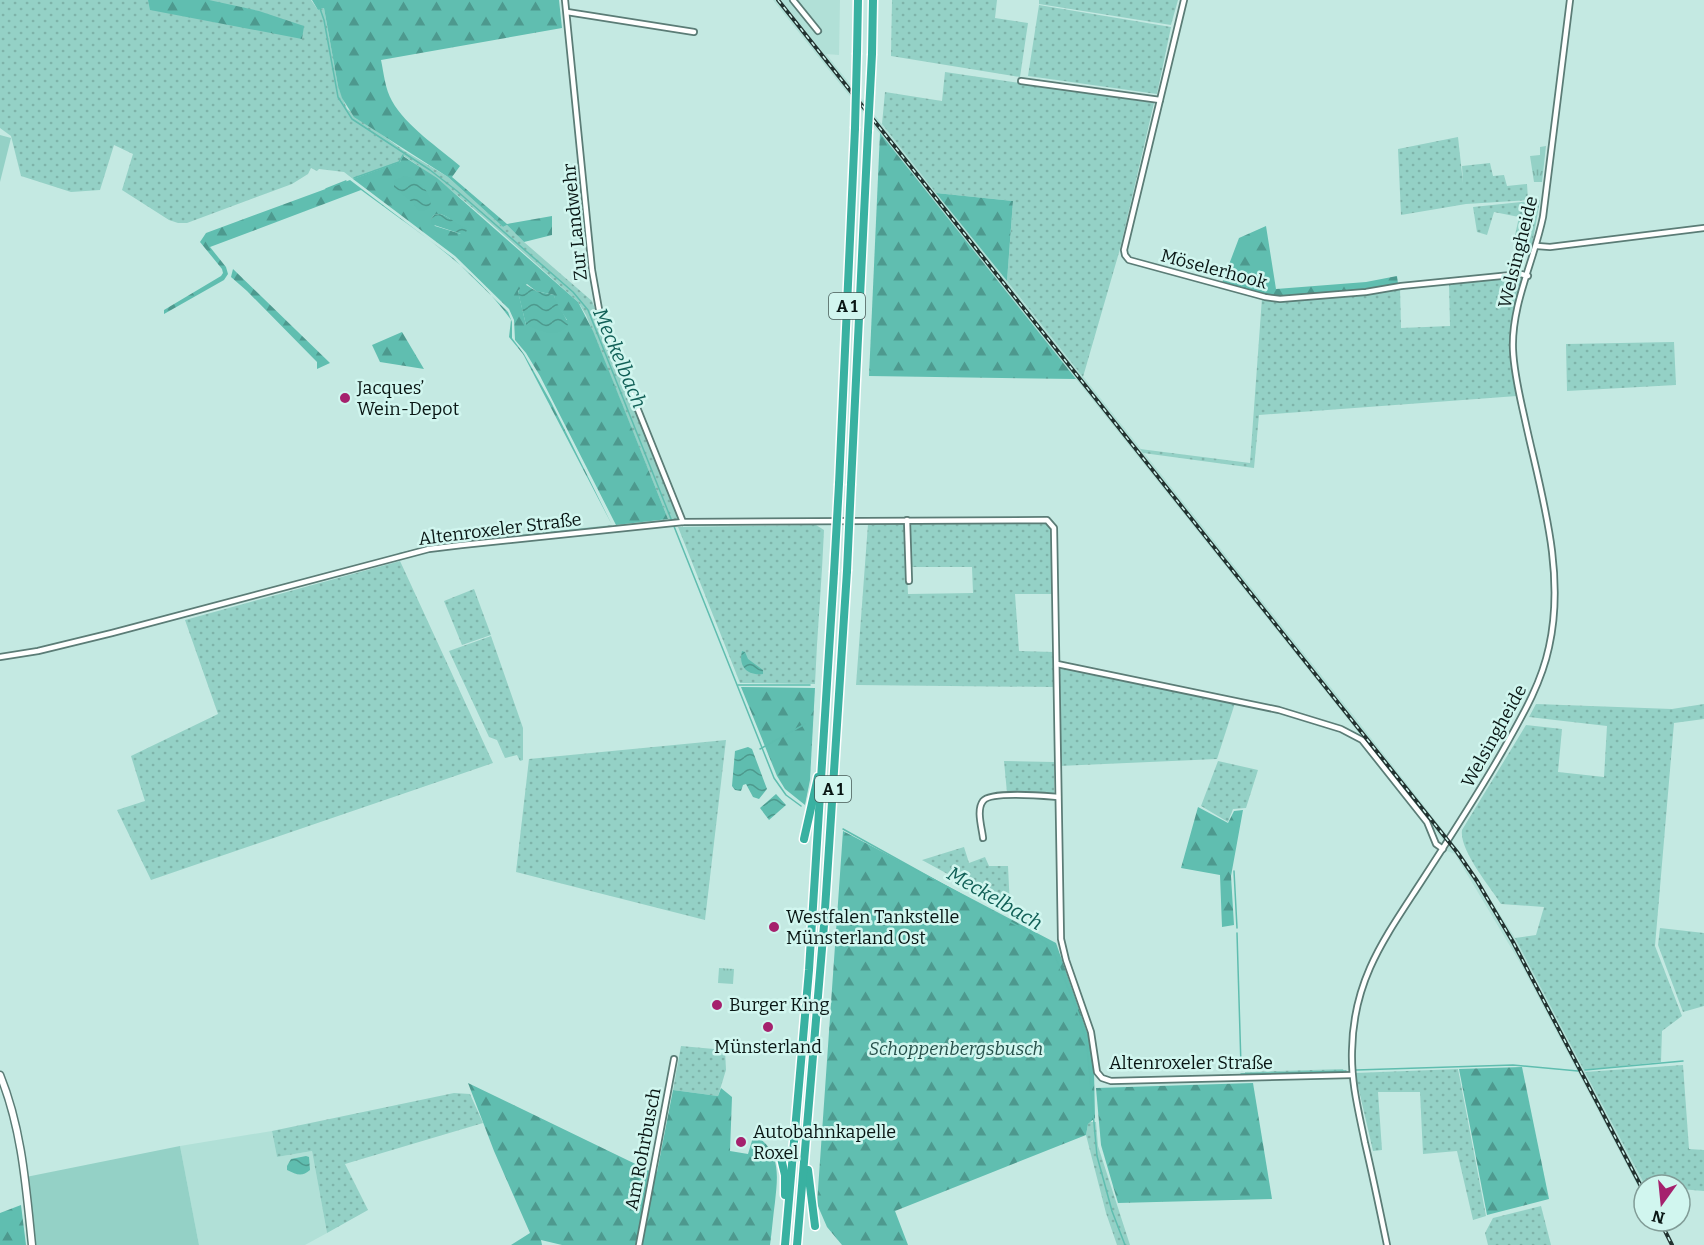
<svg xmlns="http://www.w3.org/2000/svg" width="1704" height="1245" viewBox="0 0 1704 1245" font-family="Bitter,serif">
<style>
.built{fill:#b1e0d7}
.grass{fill:url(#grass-dots)}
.forest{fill:url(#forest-firs);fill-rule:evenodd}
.park{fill:url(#park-tufts)}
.pitch{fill:#94d1c6}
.water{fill:url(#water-waves)}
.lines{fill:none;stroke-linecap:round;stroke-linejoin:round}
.stream{stroke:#5fbdaf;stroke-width:1.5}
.street-casing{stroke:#5b7c76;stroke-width:8}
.secondary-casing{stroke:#5b7c76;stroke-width:9}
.highway-casing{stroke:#fff;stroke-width:11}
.street{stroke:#fff;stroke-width:4.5}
.secondary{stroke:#fff;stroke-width:6}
.highway{stroke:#39b1a1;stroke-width:8}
.rail-casing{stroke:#223230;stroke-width:4}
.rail{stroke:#d1f6ef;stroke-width:1.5;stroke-dasharray:4.5;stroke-linecap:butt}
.highway-bridge-casing{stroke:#fff;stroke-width:11;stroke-linecap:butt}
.highway-bridge{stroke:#39b1a1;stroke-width:8}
.poi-dot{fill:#a5216d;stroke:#d1f6ef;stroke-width:2}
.labels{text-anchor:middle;stroke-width:5;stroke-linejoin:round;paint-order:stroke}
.shield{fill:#d1f6ef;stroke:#455956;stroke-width:1.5}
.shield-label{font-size:16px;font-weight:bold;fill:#091614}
.street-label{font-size:18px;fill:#091614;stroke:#d1f6ef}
.poi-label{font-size:18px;fill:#091614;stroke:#d1f6ef;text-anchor:start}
.park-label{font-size:18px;font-style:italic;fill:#254f49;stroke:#d1f6ef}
.water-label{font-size:20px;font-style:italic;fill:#105f56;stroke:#d1f6ef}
</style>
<defs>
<pattern id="grass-dots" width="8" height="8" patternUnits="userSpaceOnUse" patternTransform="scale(1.5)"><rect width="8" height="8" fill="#94d1c6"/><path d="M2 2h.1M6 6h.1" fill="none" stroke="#7eb3a9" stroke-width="1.8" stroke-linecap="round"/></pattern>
<pattern id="forest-firs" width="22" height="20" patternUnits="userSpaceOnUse" patternTransform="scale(1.5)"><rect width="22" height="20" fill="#60beb0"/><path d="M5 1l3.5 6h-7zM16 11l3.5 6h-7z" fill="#4d998e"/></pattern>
<pattern id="park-tufts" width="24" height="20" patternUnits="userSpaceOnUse" patternTransform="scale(1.5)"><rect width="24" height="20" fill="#94d1c6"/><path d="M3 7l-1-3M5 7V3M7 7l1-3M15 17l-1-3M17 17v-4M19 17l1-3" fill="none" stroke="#7eb3a9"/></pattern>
<pattern id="water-waves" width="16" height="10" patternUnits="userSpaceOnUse" patternTransform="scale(1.5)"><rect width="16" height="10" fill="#5fbdaf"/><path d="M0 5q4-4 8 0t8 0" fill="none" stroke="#4d998d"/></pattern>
</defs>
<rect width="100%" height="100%" fill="#c4e9e2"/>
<!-- built -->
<g class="built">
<path d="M773,0H840L839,55L826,54L1357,720L1460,852L1515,938L1644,1182V1198L1522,966L1455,854L1447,851L1448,847L1444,841L1362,737Z"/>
<path d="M272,1131L277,1157L312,1151L327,1233L305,1245H199L180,1146Z"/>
</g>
<!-- grass -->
<g class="grass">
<path d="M0,0H311L318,10L324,8L338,86L347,109L403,150L448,177L503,227L507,225L524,242L592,301L678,519L618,527L616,525L668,519L586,315L578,302C522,252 467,198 404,156L400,162L353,179L344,172L319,169L317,171L311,168L308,174L292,184L187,223H178L169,220L122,190L133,154L114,145L100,190L71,192L21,176L11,136L0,128Z"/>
<path d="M892,0H997L995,18L1028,23L1020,77L891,56Z"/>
<path d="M1039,0H1178L1171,25L1039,4Z"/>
<path d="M1039,5L1171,27L1157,94L1028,76Z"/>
<path d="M945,72L1154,103L1120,249L1083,377L1007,281L1013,201L936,193L882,124L885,92L942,101Z"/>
<path d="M1458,137L1463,183L1462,166L1490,163L1493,176L1504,175L1507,186L1527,184L1528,200L1466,204L1401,215L1398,149Z"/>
<path d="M1540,200L1532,246L1514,240L1519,217L1494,212L1487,235L1477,232L1473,207Z"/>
<path d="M1521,277C1526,286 1514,310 1512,321C1508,345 1512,373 1517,396L1259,415L1254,468L1143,453L1140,449L1250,463L1262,298L1280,301L1367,294L1400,288L1401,328L1450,326L1449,283Z"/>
<path d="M1674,342L1676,385L1567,391L1566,344Z"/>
<path d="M1046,523L1052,530L1053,594H1015L1019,651L1054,652V687L856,685L868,524H905L908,594L973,593L972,567H911L910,524Z"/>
<path d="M612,525L611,528L453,543L400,555L398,553L456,541Z"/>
<path d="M816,525L824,530C822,581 817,632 815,684L740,683L678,527Z"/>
<path d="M400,561L493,763L151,880L117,810L145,801L131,756L218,714L185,620Z"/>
<path d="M474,589L491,635L462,645L444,601Z"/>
<path d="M491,636L523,728V760L520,761L517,755L505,758L497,740L489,737L449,651Z"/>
<path d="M1059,667L1235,703L1217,759L1059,766Z"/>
<path d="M1536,704L1672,709L1704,704V719L1674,723L1655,946L1682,1016L1662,1031L1661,1062L1584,1070L1515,938L1536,935L1544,907L1501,904C1490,887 1459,850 1462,830L1526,725L1562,729L1558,772L1604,777L1607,726L1529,717Z"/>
<path d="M726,740L705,920L516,872L529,759Z"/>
<path d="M1004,761L1054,762V795L1007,793Z"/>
<path d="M1218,761L1258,770L1246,808L1233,809L1228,822L1201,806Z"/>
<path d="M964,847L969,863L985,857L989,866H1008L1010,908L922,860Z"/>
<path d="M1660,928L1704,933V1006L1683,1012L1658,945Z"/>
<path d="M681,1046L725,1050L726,1070L718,1096L673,1090Z"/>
<path d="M1683,1065L1689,1149L1704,1150V1191L1680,1189V1185H1645L1585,1072Z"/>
<path d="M1343,1069L1344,1072L1245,1076V1072Z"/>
<path d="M1458,1069L1486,1216L1473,1220L1457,1151L1423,1154L1420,1092H1378L1382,1150L1373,1151L1355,1073Z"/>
<path d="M454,1093L470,1094L483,1123L345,1164L368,1210L327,1233L312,1151L277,1157L272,1131Z"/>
<path d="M1090,1122H1096L1098,1146L1130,1245H1117L1106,1213L1086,1135L1088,1124Z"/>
<path d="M1541,1206L1551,1245H1488L1485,1233L1493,1218Z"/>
</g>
<!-- forest -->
<g class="forest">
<path d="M148,0H209L259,11L304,26L302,39L150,10Z"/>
<path d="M312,0H559L562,28L381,60C384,74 385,89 392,101C406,126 439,148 460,166L452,177L507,224L552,216V235L524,242L507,225L503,227L448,177L354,117L342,98L338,86L324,8L318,10Z"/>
<path d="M880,133L1076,379L869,376Z"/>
<path d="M403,156L437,178L578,302L593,331L668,519L616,525L540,376L526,353L515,340L514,320L509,309L455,256L353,179L400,162ZM440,214C451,217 456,224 461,234L435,226L431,219L434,215ZM527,284L536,291L554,295L555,302L567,320L526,325L518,291Z"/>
<path d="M350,180L453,258L508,312L512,322V338L524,354L551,402L612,525L523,354L509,337L511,320C473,266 413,229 361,190L210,247L226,267L228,274L224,280L164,314V310L221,276L223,273L222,269L200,242L206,233Z"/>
<path d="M936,193L1013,201L1007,281Z"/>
<path d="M1266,226L1276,289L1366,282L1397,276L1398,284L1366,290L1279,297L1222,283L1239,238Z"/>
<path d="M233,269L330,363L317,369V362L247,291L231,277Z"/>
<path d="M402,332L424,369L380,362L372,345Z"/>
<path d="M741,687L815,688L810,780L805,805L785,789L777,776Z"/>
<path d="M1198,807L1228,823L1234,811L1243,810L1231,876L1234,925L1222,927L1220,875L1181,868Z"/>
<path d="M843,831L1056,943L1088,1035L1094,1071L1095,1118L1088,1124L1086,1135L895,1211L908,1245H842L827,1227L817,1204Z"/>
<path d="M1522,1067L1549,1199L1487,1215L1459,1069Z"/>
<path d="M468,1083L652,1172H657L673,1090L718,1096L721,1088L732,1097L730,1151L748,1154L754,1134C781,1152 778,1174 775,1202C773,1216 772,1231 770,1245H562L541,1240L542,1245H511L530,1233L494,1151Z"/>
<path d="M1253,1083L1272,1199L1118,1203L1101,1145L1096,1088Z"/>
<path d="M21,1205L26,1245H0V1213Z"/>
</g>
<!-- park -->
<g class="park">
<path d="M1546,146L1542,182H1534L1530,156L1540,155V147Z"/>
<path d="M719,968L734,969L733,984L718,983Z"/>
</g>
<!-- pitch -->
<g class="pitch">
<path d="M0,135L11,138L0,182Z"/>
<path d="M180,1146L199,1245H36L26,1177Z"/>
</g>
<!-- water -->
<g class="water">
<path d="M405,176C424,178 445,213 418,211L413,203L394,188V180Z"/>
<path d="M440,214C451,217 456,225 467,228V231L461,234L431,224V219L434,215Z"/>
<path d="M523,283L536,291L554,295C556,306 566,314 568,325C557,340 541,331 526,325L518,292Z"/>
<path d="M742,651L745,652L748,659L763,670V674C748,676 738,667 742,651Z"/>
<path d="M748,747L752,749L767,789L759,799L753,797L746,784L743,785L741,791L735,790L732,786L735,751Z"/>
<path d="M776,794L786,805L769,820L760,808Z"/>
<path d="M306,1156L309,1157L310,1170C302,1177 297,1175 287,1170V1166L291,1159Z"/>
</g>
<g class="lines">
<!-- stream -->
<g class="stream">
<path d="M317,0L324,20L338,97L352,119L430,170L457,191L573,292L588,310L774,778L786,795L801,806"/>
<path d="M354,178L399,162L403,155"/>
<path d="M326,189L346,181"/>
<path d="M738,685H810"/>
<path d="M760,749L805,724"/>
<path d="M843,829L1036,936L1044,941L1053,951L1079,1015L1087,1046L1097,1156L1112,1211L1125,1245"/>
<path d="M1234,871L1237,928"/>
<path d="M1237,933L1241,1066"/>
<path d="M1356,1070L1513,1065L1578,1071"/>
<path d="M1585,1070L1683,1061"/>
<path d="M1241,1074L1346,1071"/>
</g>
<!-- street casing -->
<g class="street-casing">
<g id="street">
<path d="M565,0L592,270L600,315L683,522"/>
<path d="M793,0L818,31"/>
<path d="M1184,0L1124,250L1125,255L1129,260L1265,297L1280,299L1366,292L1401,286L1521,274L1528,276"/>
<path d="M567,12L694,32"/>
<path d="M1021,81L1160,100"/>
<path d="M1537,246L1550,247L1704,228"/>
<path d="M907,520L909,581"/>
<path d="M0,657L38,651L112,633L429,549L462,545L683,522L1047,520L1054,528L1061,939L1066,960L1091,1032L1097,1072L1102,1078L1111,1081L1352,1075"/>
<path d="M1057,664L1279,710L1341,729L1362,740L1427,822L1436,844L1443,849"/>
<path d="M983,838C982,828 976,810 983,801C991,791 1045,796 1058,797"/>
<path d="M639,1245L674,1059"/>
<path d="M1387,1245C1380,1211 1373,1177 1365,1143C1359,1113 1351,1083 1352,1051C1353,980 1384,939 1421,882C1449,839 1477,796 1502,752C1521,718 1541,685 1549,647C1566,571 1541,494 1525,420C1520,397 1514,374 1513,350C1511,305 1534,261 1543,217L1570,0"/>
</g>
</g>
<!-- secondary casing -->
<g class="secondary-casing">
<path id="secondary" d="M0,1075C22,1129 26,1187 32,1245"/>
</g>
<!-- highway casing -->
<g class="highway-casing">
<g id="highway">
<path d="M857,53L858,0"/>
<path d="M872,54L873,0"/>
<path d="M839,484L855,128"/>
<path d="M851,484L868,131"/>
<path d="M804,839L818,777"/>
<path d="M780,1154L785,1175V1195"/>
<path d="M808,1170L815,1226"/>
<path d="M785,1245L809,970L834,572"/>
<path d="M797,1245L824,925L847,571"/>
</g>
</g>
<!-- street -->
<use href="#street" class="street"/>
<!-- secondary -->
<use href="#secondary" class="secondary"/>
<!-- highway -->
<use href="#highway" class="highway"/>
<!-- rail casing -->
<g class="rail-casing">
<g id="rail">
<path d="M778,0L1457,852L1477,881L1513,942L1644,1192"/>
<path d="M1660,1221L1672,1245"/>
</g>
</g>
<!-- rail -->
<use href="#rail" class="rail"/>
<!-- highway-bridge casing -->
<g class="highway-bridge-casing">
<g id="highway-bridge">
<path d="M855,128L857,53"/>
<path d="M868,131L872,54"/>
<path d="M847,571L851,484"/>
<path d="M834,572L839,484"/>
</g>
</g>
<!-- highway-bridge -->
<use href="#highway-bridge" class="highway-bridge"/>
</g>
<!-- markers -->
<g class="poi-dot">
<circle cx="345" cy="398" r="6"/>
<circle cx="774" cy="927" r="6"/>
<circle cx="717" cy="1005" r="6"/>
<circle cx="768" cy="1027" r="6"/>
<circle cx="741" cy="1142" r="6"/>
</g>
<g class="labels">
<!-- shield labels -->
<g class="shield">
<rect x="829" y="293" width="36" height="26" rx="4.5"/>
<rect x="815" y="776" width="36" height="26" rx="4.5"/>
</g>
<g class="shield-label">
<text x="847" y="312">A 1</text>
<text x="833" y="795">A 1</text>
</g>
<!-- street labels -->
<g class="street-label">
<text transform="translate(575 222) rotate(-96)" y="6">Zur Landwehr</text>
<text transform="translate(1518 252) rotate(-76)" y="6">Welsingheide</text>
<text transform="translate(1214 269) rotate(15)" y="6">Möselerhook</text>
<text transform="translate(500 529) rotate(-7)" y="6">Altenroxeler Straße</text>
<text transform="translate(1494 736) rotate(-61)" y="6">Welsingheide</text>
<text x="1191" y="1069">Altenroxeler Straße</text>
<text transform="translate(643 1149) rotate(-79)" y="6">Am Rohrbusch</text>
</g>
<!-- poi labels -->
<g class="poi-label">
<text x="357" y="394">Jacques’<tspan x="357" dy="21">Wein-Depot</tspan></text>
<text x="786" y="923">Westfalen Tankstelle<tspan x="786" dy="21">Münsterland Ost</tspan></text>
<text x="729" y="1011">Burger King</text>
<text x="768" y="1053" text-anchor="middle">Münsterland</text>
<text x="753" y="1138">Autobahnkapelle<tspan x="753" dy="21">Roxel</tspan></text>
</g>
<!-- park labels -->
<g class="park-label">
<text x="956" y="1055">Schoppenbergsbusch</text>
</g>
<!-- water labels -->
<g class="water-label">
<text transform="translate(620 358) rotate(67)" y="7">Meckelbach</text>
<text transform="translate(995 898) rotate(30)" y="7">Meckelbach</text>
</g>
</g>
<!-- north arrow -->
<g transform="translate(1662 1203) rotate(195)"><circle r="28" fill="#d1f6ef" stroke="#819c97" stroke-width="1.5"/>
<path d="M0-4.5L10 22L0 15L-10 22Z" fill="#a5216d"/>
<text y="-9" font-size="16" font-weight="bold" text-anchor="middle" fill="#091614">N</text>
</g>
</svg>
